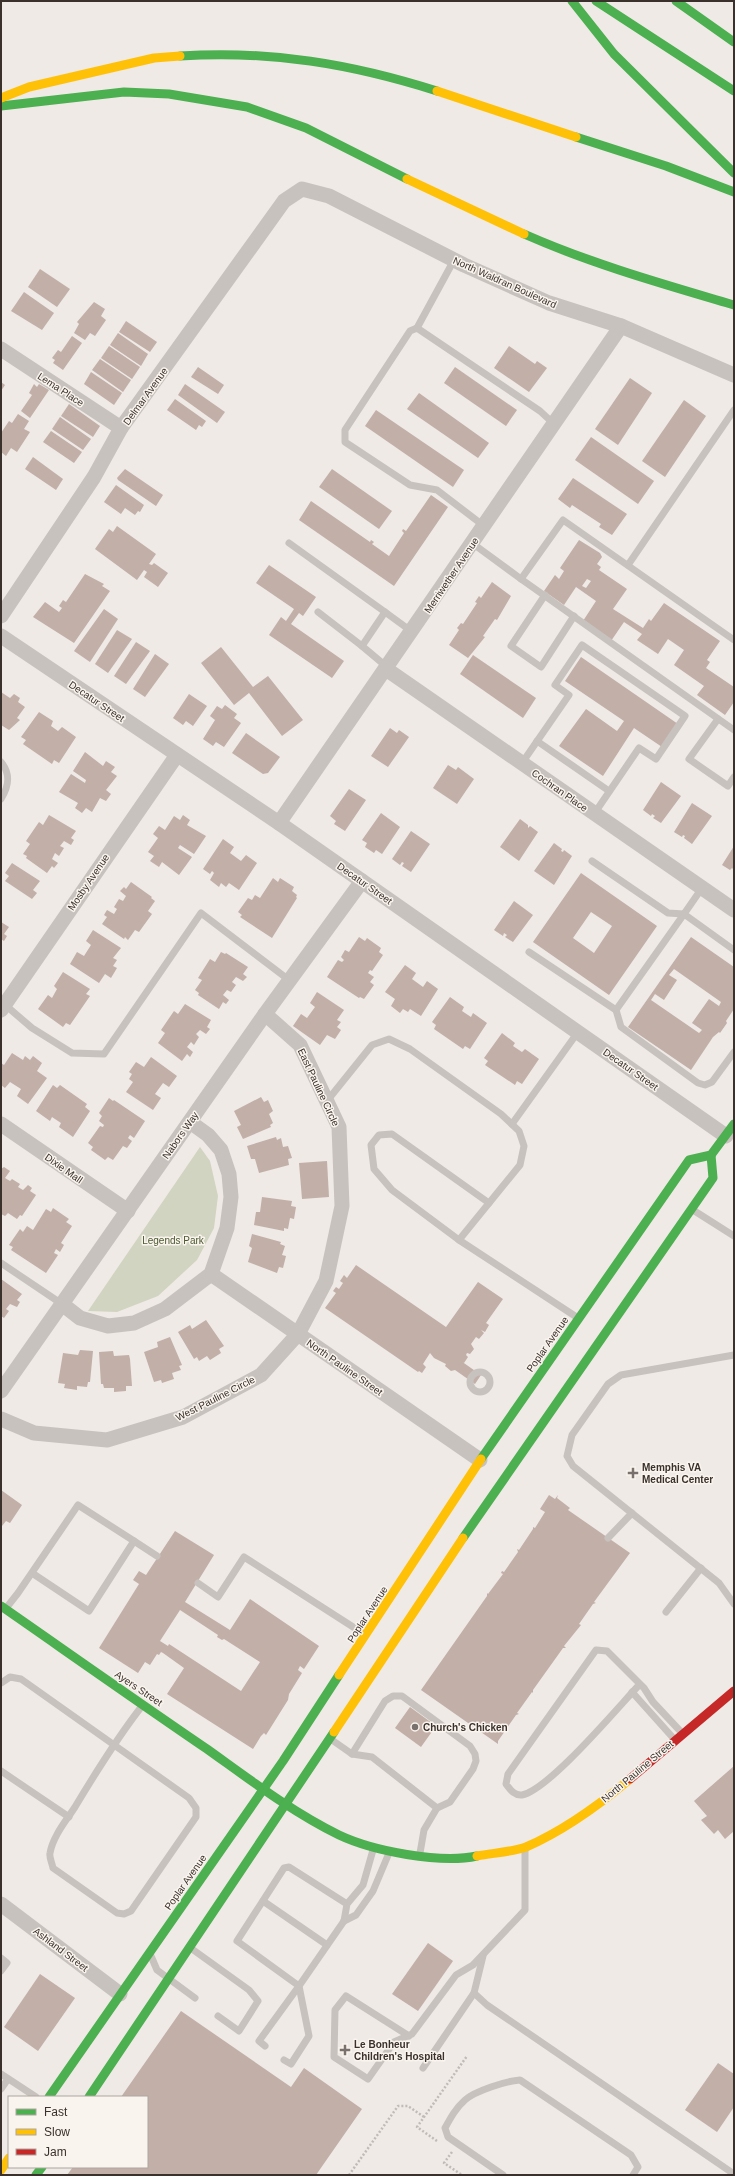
<svg xmlns="http://www.w3.org/2000/svg" width="735" height="2176" viewBox="0 0 735 2176" font-family="Arial,sans-serif">
<style>
.green{fill:#d1d4c0}
.building{fill:#c2afa8;fill-rule:evenodd}
.lines{fill:none;stroke-linecap:round;stroke-linejoin:round}
.path{stroke:#c1bbb6;stroke-width:2.5;stroke-dasharray:2 2;stroke-linecap:butt}
.lane{stroke:#c8c2be;stroke-width:7}
.street{stroke:#c8c2be;stroke-width:15}
.fast{stroke:#4caf50;stroke-width:9}
.slow{stroke:#ffc107;stroke-width:9}
.jam{stroke:#c62828;stroke-width:9}
.poi-dot{fill:#79716d;stroke:#faf4ee;stroke-width:1.5}
.labels{text-anchor:middle;stroke-width:3;stroke-linejoin:round;paint-order:stroke}
.street-label{font-size:10px;fill:#3a302c;stroke:#faf4ee}
.park-label{font-size:10px;fill:#4b5830;stroke:#faf4ee}
.poi-label{font-size:10px;font-weight:bold;fill:#3a302c;stroke:#faf4ee;text-anchor:start}
</style>
<rect width="100%" height="100%" fill="#efeae6"/>
<!-- green -->
<path class="green" d="M200,1147L210,1161L218,1196L214,1228L197,1260L158,1296L117,1312L88,1311Z"/>
<!-- building -->
<g class="building">
<path d="M40,269L70,289L57,307L28,287Z"/>
<path d="M24,292L54,313L42,330L11,311Z"/>
<path d="M94,302L105,309L101,316L106,320L95,336L90,333L85,340L74,333L79,324L77,322Z"/>
<path d="M126,321L157,342L150,352L119,332Z"/>
<path d="M118,333L148,354L141,366L110,345Z"/>
<path d="M72,336L82,343L63,370L53,363L55,360L52,358L58,350L61,352Z"/>
<path d="M109,346L140,367L132,379L101,358Z"/>
<path d="M509,346L535,364L537,361L547,368L529,392L494,368Z"/>
<path d="M100,359L131,380L123,392L92,370Z"/>
<path d="M198,367L224,385L218,394L191,377Z"/>
<path d="M455,367L517,410L506,426L444,383Z"/>
<path d="M91,372L122,393L114,405L84,384Z"/>
<path d="M630,378L652,393L618,445L595,429Z"/>
<path d="M1,382L5,385L1,391Z"/>
<path d="M34,384L37,387L39,384L49,390L30,418L21,411L32,395L29,393Z"/>
<path d="M185,384L225,412L217,423L178,395Z"/>
<path d="M419,393L489,443L478,458L407,409Z"/>
<path d="M175,399L206,421L202,427L199,425L196,430L167,410Z"/>
<path d="M684,400L706,416L665,477L642,461Z"/>
<path d="M69,404L100,426L93,437L61,416Z"/>
<path d="M376,410L464,470L453,487L365,426Z"/>
<path d="M18,414L29,421L24,429L30,432L17,452L11,448L6,456L1,452V433L9,421L12,423Z"/>
<path d="M60,417L91,439L83,450L52,429Z"/>
<path d="M51,431L82,452L74,463L43,442Z"/>
<path d="M591,437L654,481L638,504L575,460Z"/>
<path d="M33,457L63,479L56,490L25,469Z"/>
<path d="M125,469L163,495L156,506L118,480L117,478Z"/>
<path d="M332,469L392,511L379,529L319,487Z"/>
<path d="M573,478L627,514L612,535L599,527L601,524L572,505L570,508L558,499Z"/>
<path d="M116,485L144,505L140,512L138,511L135,515L125,508L121,514L104,502Z"/>
<path d="M431,495L448,507L394,586L299,520L311,501L370,542L371,540L374,542L372,544L389,556L404,533L402,531L403,529L406,531Z"/>
<path d="M117,526L156,554L149,564L152,565L154,563L168,573L158,587L144,577L147,572L144,570L137,580L95,549L109,529L113,532Z"/>
<path d="M579,540L600,553L602,557L597,564L601,567L599,570L627,589L613,609L643,628L649,619L651,621L664,603L720,641L707,660L710,662L706,668L734,687V702L725,715L697,695L704,686L674,665L684,650L668,639L658,654L637,640L642,634L624,622L611,641L583,621L596,601L576,587L564,605L544,591L555,575L559,579L564,571L560,568ZM587,579L591,581L586,588L582,586Z"/>
<path d="M269,565L316,597L303,616L299,613L291,624L344,661L332,678L269,635L281,617L286,621L294,609L256,583Z"/>
<path d="M85,574L104,584L102,586L110,591L74,643L33,617L45,602L59,612L62,608L59,606L63,600L66,602Z"/>
<path d="M492,582L511,596L497,620L495,619L483,636L485,637L468,658L449,645L459,630L457,628L461,623L463,624L477,603L475,602L479,596L481,598Z"/>
<path d="M104,609L118,619L90,662L74,651Z"/>
<path d="M117,630L132,639L108,673L95,664Z"/>
<path d="M136,642L150,651L126,684L114,676Z"/>
<path d="M221,647L253,687L268,676L303,720L282,736L249,693L234,705L201,663Z"/>
<path d="M155,654L169,664L145,697L133,689Z"/>
<path d="M473,655L536,698L523,718L460,674Z"/>
<path d="M581,657L678,724L662,747L634,728L603,776L559,746L586,709L617,731L624,721L565,681Z"/>
<path d="M1,692L10,698L14,694L20,698L18,702L25,707L17,718L20,720L9,730L1,725Z"/>
<path d="M189,694L207,706L193,726L186,721L183,725L173,718Z"/>
<path d="M225,705L237,714L234,718L241,723L224,747L216,742L213,746L203,739L215,720L210,716L217,706L222,709Z"/>
<path d="M39,712L53,721L51,726L58,731L62,727L76,737L59,763L54,760L52,764L23,744L26,740L21,737Z"/>
<path d="M390,728L397,733L399,730L409,737L388,767L371,756Z"/>
<path d="M246,733L280,757L268,773L263,774L232,753Z"/>
<path d="M85,752L103,766L106,761L115,767L111,772L117,776L106,790L111,794L106,801L100,798L92,812L86,808L82,813L75,808L78,803L59,792L71,774L85,783L86,780L73,771Z"/>
<path d="M448,765L456,770L458,767L474,779L457,804L433,788Z"/>
<path d="M661,782L681,796L661,823L653,818L655,816L652,814L651,816L643,810Z"/>
<path d="M349,789L366,800L345,831L334,824L336,821L330,816Z"/>
<path d="M692,803L712,816L692,844L684,838L685,836L683,835L682,837L674,832Z"/>
<path d="M381,813L400,827L382,854L376,850L374,853L365,847L367,843L362,840Z"/>
<path d="M49,815L76,831L71,838L74,840L71,845L64,841L60,846L64,848L59,856L55,853L52,859L58,863L54,868L52,866L47,873L26,858L27,856L23,854L30,844L26,841L39,822L43,825Z"/>
<path d="M183,815L190,820L187,825L206,836L194,854L180,845L178,848L192,857L179,875L162,862L159,867L150,861L154,856L148,852L158,838L153,834L159,826L165,830L174,816L180,820Z"/>
<path d="M520,819L528,825V828L530,826L538,832L519,861L500,847Z"/>
<path d="M411,831L430,844L411,872L402,866L404,863L402,862L400,865L392,859Z"/>
<path d="M223,839L234,847L230,853L241,861L246,855L257,863L239,890L229,883L226,887L221,883L219,887L210,880L214,873L212,871L210,874L203,869Z"/>
<path d="M554,843L562,849L561,851L563,852L564,850L572,856L554,885L534,871Z"/>
<path d="M734,846V870L732,868L730,870L722,865Z"/>
<path d="M12,863L40,881L33,890L37,893L32,899L5,881L9,876L5,873Z"/>
<path d="M581,873L657,926L609,995L533,942ZM591,912L612,926L594,953L573,938Z"/>
<path d="M273,878L278,882L280,878L294,887L292,891L297,895L296,897L297,898L272,938L240,917L242,915L238,912L248,898L252,900L255,895L260,898Z"/>
<path d="M131,882L152,897L151,898L155,901L148,911L152,914L139,932L135,930L128,940L125,937L124,939L102,924L107,917L104,915L107,910L114,914L117,909L114,907L119,899L123,901L126,896L120,891L124,887L126,889Z"/>
<path d="M514,901L533,915L513,942L505,937L507,935L504,933L503,936L494,930Z"/>
<path d="M1,922L9,927L4,934L7,936L4,941L1,939Z"/>
<path d="M93,930L121,948L113,958L117,960L113,966L117,968L111,978L105,974L99,983L70,964L77,952L84,956L91,945L86,941Z"/>
<path d="M359,937L365,941L367,938L381,948L379,952L383,955L372,971L370,970L368,973L374,977L370,982L374,985L364,999L360,997L359,998L327,977L338,960L342,962L344,960L341,957L345,950L349,952Z"/>
<path d="M691,937L734,967V1009L726,1021L727,1023L720,1033L719,1032L713,1037L691,1070L628,1027ZM674,969L721,1002L719,1006L709,999L692,1023L702,1030L699,1033L651,1000L655,994L664,1000L677,980L669,975Z"/>
<path d="M221,952L225,954L226,953L248,967L243,974L247,977L243,981L236,977L232,982L236,985L231,992L227,990L223,995L229,1000L226,1004L223,1002L219,1009L198,995L199,993L195,990L202,980L198,978L210,959L215,962Z"/>
<path d="M405,965L416,973L412,979L423,987L427,981L438,989L421,1016L410,1009L408,1012L403,1009L400,1013L391,1006L395,999L385,992Z"/>
<path d="M63,972L90,989L86,994L90,996L70,1025L66,1023L63,1027L38,1009L48,995L52,998L57,989L54,986Z"/>
<path d="M317,992L344,1010L337,1020L341,1022L337,1027L341,1030L335,1039L327,1035L320,1045L293,1026L301,1014L307,1018L315,1007L310,1003Z"/>
<path d="M450,997L464,1007L462,1011L471,1017L473,1013L487,1023L470,1049L465,1046L463,1049L434,1029L436,1025L432,1022Z"/>
<path d="M185,1004L211,1020L207,1027L210,1029L206,1034L200,1030L196,1034L199,1037L194,1045L191,1042L187,1047L193,1052L190,1057L187,1054L182,1061L158,1043L165,1033L161,1030L174,1011L178,1014Z"/>
<path d="M502,1033L515,1043L513,1046L522,1052L525,1049L539,1059L522,1084L517,1081L515,1085L485,1065L488,1061L484,1058Z"/>
<path d="M12,1053L23,1060L25,1056L30,1060L33,1056L42,1063L37,1071L47,1078L28,1104L17,1096L21,1089L10,1082L5,1088L1,1085V1063L4,1065Z"/>
<path d="M151,1057L177,1076L169,1087L163,1083L155,1094L161,1098L153,1110L126,1092L133,1082L129,1079L132,1074L129,1072L136,1062L144,1067Z"/>
<path d="M53,1085L57,1088L60,1085L87,1104L85,1107L90,1111L73,1137L59,1127L61,1123L52,1117L50,1121L36,1111Z"/>
<path d="M261,1097L264,1102L268,1100L273,1111L269,1114L273,1123L270,1125L271,1127L243,1139L237,1127L241,1125L234,1111Z"/>
<path d="M109,1098L113,1101L114,1100L145,1121L134,1138L130,1135L128,1138L132,1141L127,1148L123,1146L113,1160L108,1157L105,1160L91,1150L93,1147L88,1143L100,1126L103,1127L104,1125L99,1121L102,1116L99,1113Z"/>
<path d="M276,1137L277,1140L281,1138L283,1147L288,1146L292,1158L288,1159L289,1165L259,1173L255,1159H251L247,1146Z"/>
<path d="M327,1161L329,1197L302,1199L299,1163Z"/>
<path d="M4,1167L10,1171L5,1178L10,1181L12,1179L20,1184L18,1187L23,1190L28,1185L32,1188L30,1191L36,1195L22,1216L20,1215L17,1219L8,1213L5,1216L1,1214V1169Z"/>
<path d="M262,1197L292,1201L291,1206L296,1207L294,1219L290,1218L288,1229L284,1228V1231L254,1225L256,1212H260Z"/>
<path d="M53,1208L69,1219L66,1222L72,1226L61,1243L64,1245L60,1252L56,1249L54,1253L58,1255L46,1273L11,1250L13,1247L9,1245L20,1229L23,1232L27,1226L33,1230L46,1209L51,1212Z"/>
<path d="M252,1234L281,1242L280,1244L285,1246L282,1255L286,1256L283,1268L279,1267L277,1273L248,1262L252,1248L249,1246Z"/>
<path d="M356,1265L446,1327L478,1282L503,1299L486,1323L489,1325L485,1332L481,1330L484,1333L479,1339L476,1337L471,1344L474,1349L470,1354L467,1353L466,1355L468,1357L464,1363L461,1361L481,1375L475,1384L455,1370L451,1371L445,1366L446,1364L434,1358L430,1353L423,1364L426,1367L422,1373L419,1371L418,1372L325,1308L336,1293L333,1291L336,1287L339,1289L343,1283L340,1281L344,1275L347,1278Z"/>
<path d="M1,1279L22,1294L17,1300L20,1302L17,1307L10,1304L6,1309L9,1311L4,1318L1,1316Z"/>
<path d="M206,1320L224,1346L219,1349L221,1353L210,1360L207,1356L199,1361L197,1357L194,1359L178,1332L190,1325L192,1329Z"/>
<path d="M170,1337L182,1365L179,1366L181,1370L172,1373L174,1379L162,1383L161,1380L154,1382L144,1352L158,1347L157,1342Z"/>
<path d="M80,1350L93,1351L90,1382H88L87,1387L77,1386V1390L64,1388L65,1384L58,1383L63,1353L78,1355Z"/>
<path d="M113,1351L114,1356L129,1355L130,1359L132,1386H126V1391L114,1392V1388H104L103,1384H101L99,1352Z"/>
<path d="M1,1490L22,1505L10,1523L6,1521L2,1526Z"/>
<path d="M549,1495L555,1499L558,1495L557,1498L570,1508L568,1510L630,1553L594,1602L596,1603L593,1604L579,1624L581,1625L564,1646L566,1648H563L533,1690V1693L532,1692L517,1713L519,1714L516,1715L498,1741V1744L421,1690L487,1596V1593L488,1594L503,1574L501,1573L502,1571L504,1572L518,1552L517,1549L519,1550L533,1529V1527L535,1528L545,1512L540,1509Z"/>
<path d="M175,1531L214,1555L185,1602L230,1630L250,1599L319,1646L304,1669L300,1666L298,1670L302,1673L289,1694L288,1700L266,1735L264,1733L261,1736L253,1749L167,1694L184,1668L163,1653L161,1652L159,1655L157,1654L150,1665L145,1662L138,1673L99,1648L139,1584L133,1580L139,1571L146,1575ZM180,1610L218,1635L217,1637L222,1640L224,1639L260,1662L241,1691L169,1644L168,1646L160,1641Z"/>
<path d="M410,1707L436,1726L421,1747L395,1728Z"/>
<path d="M734,1766V1831L725,1839L718,1830L714,1834L701,1820L707,1816L694,1801Z"/>
<path d="M428,1943L453,1961L418,2011L392,1994Z"/>
<path d="M40,1974L75,1998L38,2051L4,2027Z"/>
<path d="M181,2011L291,2087L304,2068L362,2109L316,2175H67L73,2167H147V2097H121Z"/>
<path d="M718,2063L734,2074V2107L717,2132L685,2110Z"/>
</g>
<g class="lines">
<!-- path -->
<g class="path">
<path d="M437,2141L417,2127L467,2056"/>
<path d="M452,2152L444,2163L462,2175"/>
<path d="M349,2175L398,2106H408L424,2117"/>
</g>
<!-- lane -->
<g class="lane">
<path d="M417,328L454,260"/>
<path d="M484,526L437,490L410,485L345,442V430L410,331L417,328L540,411L554,424"/>
<path d="M289,543L385,612"/>
<path d="M472,543L521,579"/>
<path d="M628,565L734,410"/>
<path d="M545,595L511,646L541,667L574,616"/>
<path d="M318,612L362,646"/>
<path d="M734,640L563,520L521,579L734,730"/>
<path d="M387,667L362,646L385,612L411,631"/>
<path d="M718,719L689,759L728,786L734,777"/>
<path d="M537,741L609,791"/>
<path d="M1,762C11,774 9,786 1,799"/>
<path d="M522,763L569,695L555,685L582,645L685,716L656,759L639,748L594,814"/>
<path d="M592,861L668,913L684,914L702,888"/>
<path d="M734,950L684,914L616,1010L621,1027L698,1083L705,1085L712,1082L734,1052"/>
<path d="M529,952L616,1010"/>
<path d="M4,1004L32,1028L72,1053L104,1054L201,913L289,980"/>
<path d="M327,1101L372,1045L389,1039L410,1049L501,1114L519,1131L524,1146L520,1165L459,1240L578,1318"/>
<path d="M512,1124L578,1032"/>
<path d="M693,1210L734,1236"/>
<path d="M459,1240L392,1190L374,1169L371,1145L379,1135L392,1134L489,1203"/>
<path d="M1,1263L62,1304"/>
<path d="M734,1355L621,1375L608,1384L572,1435L567,1456L573,1466L719,1583L734,1604"/>
<circle cx="480" cy="1382" r="10"/>
<path d="M608,1538L632,1513"/>
<path d="M134,1541L157,1556"/>
<path d="M198,1583L218,1597L244,1557L364,1634"/>
<path d="M7,1607L18,1593L78,1505L134,1541L89,1611L32,1573"/>
<path d="M666,1612L701,1568"/>
<path d="M1,1683L10,1677L21,1679L189,1798L196,1808V1817L131,1911L124,1914L117,1913L53,1868C52,1863 49,1857 50,1853C53,1836 66,1821 75,1807C96,1772 117,1738 142,1706"/>
<path d="M640,1684C619,1706 549,1790 522,1795C514,1796 510,1789 506,1784L508,1774L596,1650L607,1651L644,1688L653,1702L682,1733"/>
<path d="M632,1692L675,1740"/>
<path d="M332,1740L352,1754L372,1757L437,1808L424,1830L420,1853"/>
<path d="M352,1754L385,1701L393,1696H402L470,1746L475,1754L476,1761L473,1769L450,1802L437,1808"/>
<path d="M1,1771L69,1817"/>
<path d="M263,1901L327,1945"/>
<path d="M347,1904L344,1921L299,1986L237,1941L284,1868L289,1867L347,1904L363,1885L373,1850"/>
<path d="M344,1921L356,1915L373,1891L389,1853"/>
<path d="M192,1949L249,1990L258,2001L239,2031L218,2016"/>
<path d="M151,1956L157,1970L195,1998"/>
<path d="M1,1958L7,1963L1,1971"/>
<path d="M474,1993L487,2005L734,2174"/>
<path d="M409,2036L346,1996L335,2010L334,2057L368,2079L394,2042L412,2034L456,1975L473,1965L525,1910V1849"/>
<path d="M265,2046L259,2041L299,1986L309,2036L291,2064L284,2060"/>
<path d="M423,2068L474,1993L483,1956"/>
<path d="M1,2074L36,2097"/>
<path d="M1,2089L8,2079"/>
<path d="M503,2175L448,2137L445,2128C451,2117 456,2108 465,2100C475,2091 506,2081 520,2080L631,2155L638,2167L633,2175"/>
</g>
<!-- street -->
<g class="street">
<path d="M1,349L121,428"/>
<path d="M1,616L94,477L121,428L284,201L302,189L329,196L464,265L549,303L621,326L734,375"/>
<path d="M1,636L279,823L726,1136"/>
<path d="M386,669L734,910"/>
<path d="M279,823L621,326"/>
<path d="M1,1010L177,755"/>
<path d="M1,1124L128,1211"/>
<path d="M211,1274L480,1460"/>
<path d="M62,1304L80,1318L108,1326L134,1323L165,1309L211,1274L227,1228L231,1197L229,1174L221,1150L208,1135L190,1122"/>
<path d="M1,1391L265,1014L362,881"/>
<path d="M1,1419L34,1433L107,1440L183,1417L261,1375L298,1334L326,1281L342,1206L339,1127L300,1045L265,1014"/>
<path d="M1,1904L120,1994"/>
</g>
<!-- fast -->
<g class="fast">
<path d="M572,1L614,54L734,173"/>
<path d="M596,1L734,91"/>
<path d="M676,1L734,42"/>
<path d="M180,56C270,50 352,64 437,91"/>
<path d="M1,106L124,92L169,94L247,107L306,128L407,179"/>
<path d="M576,137L666,166L734,192"/>
<path d="M524,234C592,264 663,284 734,305"/>
<path d="M481,1459L689,1160L711,1155L734,1124"/>
<path d="M463,1538L713,1178L711,1155"/>
<path d="M1,1606C70,1654 138,1702 207,1749C249,1779 292,1812 339,1835C373,1851 440,1864 477,1856"/>
<path d="M49,2097L283,1761L339,1675"/>
<path d="M89,2097L334,1732"/>
<path d="M36,2175L42,2167"/>
</g>
<!-- slow -->
<g class="slow">
<path d="M437,91L576,137"/>
<path d="M1,98L29,87L154,58L180,56"/>
<path d="M407,179L524,234"/>
<path d="M339,1675L481,1459"/>
<path d="M334,1732L463,1538"/>
<path d="M477,1856C493,1853 512,1852 526,1847C563,1831 599,1805 630,1779"/>
<path d="M1,2170L9,2158"/>
</g>
<!-- jam -->
<path class="jam" d="M630,1779L734,1691"/>
</g>
<!-- markers -->
<g class="poi-dot">
<path d="M631 1467h4v4h4v4h-4v4h-4v-4h-4v-4h4z"/>
<circle cx="415" cy="1727" r="4"/>
<path d="M343 2044h4v4h4v4h-4v4h-4v-4h-4v-4h4z"/>
</g>
<g class="labels">
<!-- street labels -->
<g class="street-label">
<text transform="translate(505 282) rotate(24)" y="4">North Waldran Boulevard</text>
<text transform="translate(61 389) rotate(33)" y="4">Lema Place</text>
<text transform="translate(145 396) rotate(-54)" y="4">Delmar Avenue</text>
<text transform="translate(451 575) rotate(-56)" y="4">Merriwether Avenue</text>
<text transform="translate(97 701) rotate(34)" y="4">Decatur Street</text>
<text transform="translate(560 790) rotate(35)" y="4">Cochran Place</text>
<text transform="translate(88 882) rotate(-56)" y="4">Mosby Avenue</text>
<text transform="translate(365 883) rotate(35)" y="4">Decatur Street</text>
<text transform="translate(631 1069) rotate(35)" y="4">Decatur Street</text>
<text transform="translate(319 1087) rotate(65)" y="4">East Pauline Circle</text>
<text transform="translate(180 1135) rotate(-55)" y="4">Nabors Way</text>
<text transform="translate(64 1168) rotate(35)" y="4">Dixie Mall</text>
<text transform="translate(547 1344) rotate(-55)" y="4">Poplar Avenue</text>
<text transform="translate(345 1367) rotate(35)" y="4">North Pauline Street</text>
<text transform="translate(215 1398) rotate(-27)" y="4">West Pauline Circle</text>
<text transform="translate(367 1614) rotate(-57)" y="4">Poplar Avenue</text>
<text transform="translate(139 1688) rotate(34)" y="4">Ayers Street</text>
<text transform="translate(637 1771) rotate(-40)" y="4">North Pauline Street</text>
<text transform="translate(185 1882) rotate(-55)" y="4">Poplar Avenue</text>
<text transform="translate(61 1949) rotate(37)" y="4">Ashland Street</text>
</g>
<!-- park labels -->
<g class="park-label">
<text x="173" y="1244">Legends Park</text>
</g>
<!-- poi labels -->
<g class="poi-label">
<text x="642" y="1471">Memphis VA<tspan x="642" dy="12">Medical Center</tspan></text>
<text x="423" y="1731">Church's Chicken</text>
<text x="354" y="2048">Le Bonheur<tspan x="354" dy="12">Children's Hospital</tspan></text>
</g>
</g>
<!-- border -->
<rect width="735" height="2176" fill="none" stroke="#3a302c" stroke-width="4"/>
<!-- legend -->
<rect x="8" y="2096" width="140" height="72" fill="#faf4ee" stroke="#ada6a0"/>
<rect x="16" y="2109" width="20" height="6" fill="#4caf50" stroke="#ada6a0"/>
<text x="44" y="2116" font-size="12" fill="#3a302c">Fast</text>
<rect x="16" y="2129" width="20" height="6" fill="#ffc107" stroke="#ada6a0"/>
<text x="44" y="2136" font-size="12" fill="#3a302c">Slow</text>
<rect x="16" y="2149" width="20" height="6" fill="#c62828" stroke="#ada6a0"/>
<text x="44" y="2156" font-size="12" fill="#3a302c">Jam</text>
</svg>
